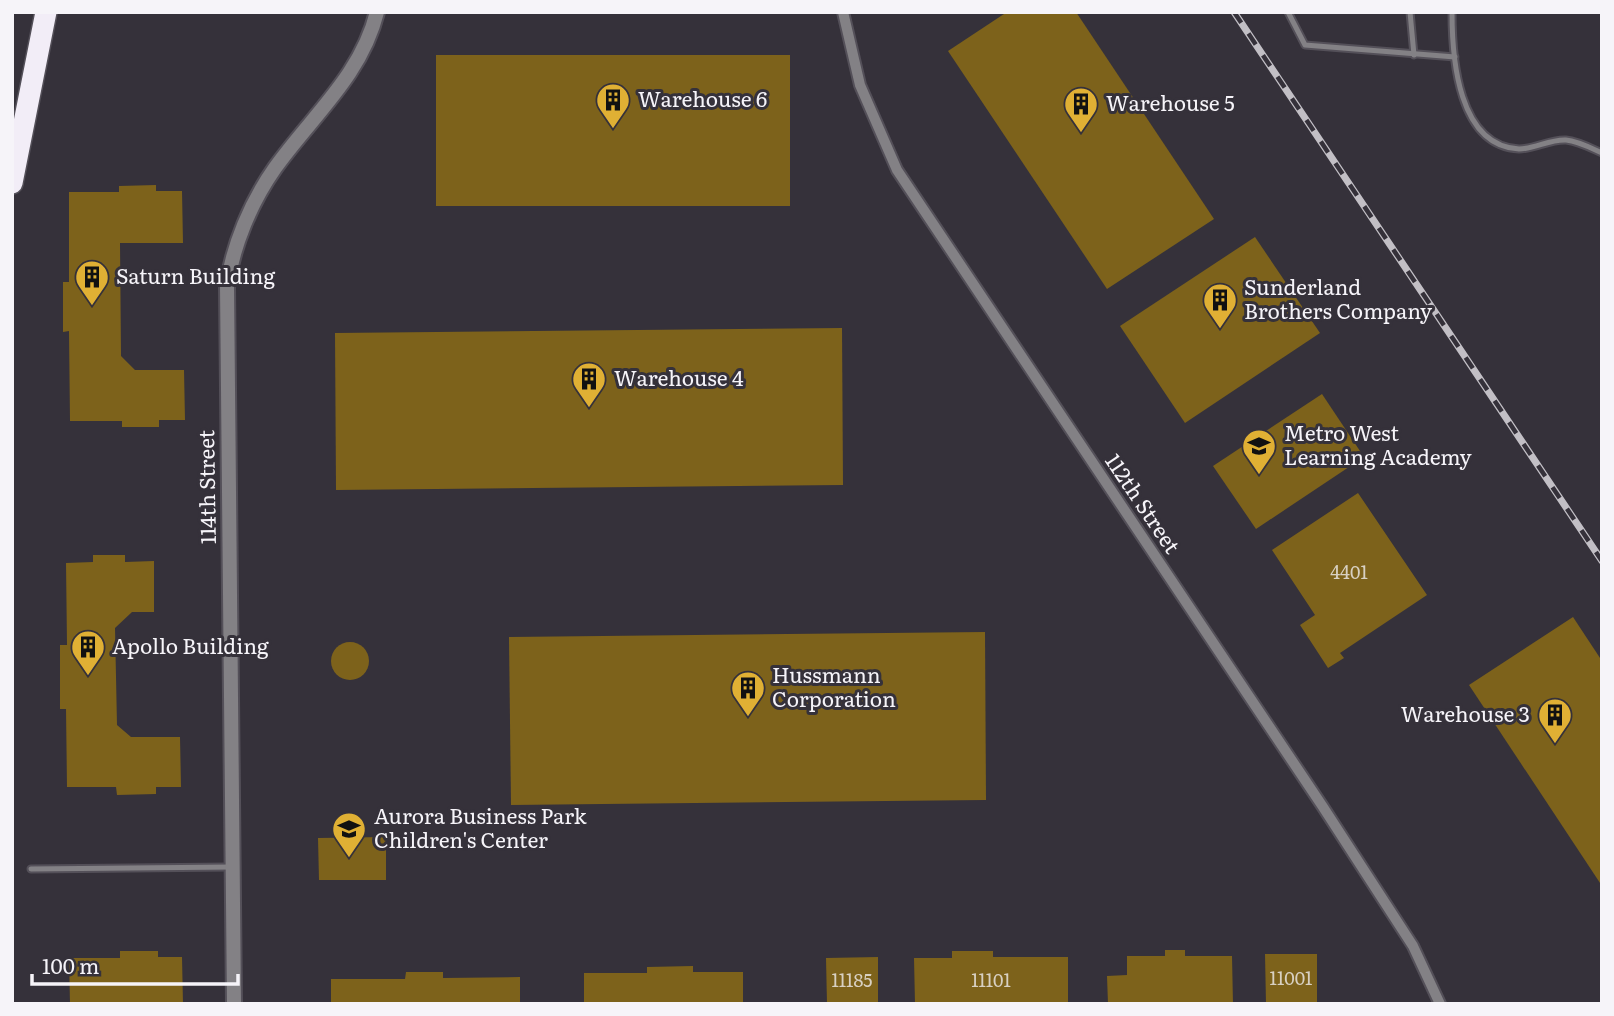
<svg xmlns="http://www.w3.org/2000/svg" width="1614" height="1016" viewBox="0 0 1614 1016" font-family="Literata,serif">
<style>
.building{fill:#7d621b}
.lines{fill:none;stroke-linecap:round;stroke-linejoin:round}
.service-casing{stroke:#545059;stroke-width:9}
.minor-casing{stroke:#545059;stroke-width:14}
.tertiary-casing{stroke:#545059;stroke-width:18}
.motorway-casing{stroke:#545059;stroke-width:24}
.service{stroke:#838185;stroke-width:5}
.minor{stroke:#838185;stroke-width:10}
.tertiary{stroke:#838185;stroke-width:14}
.motorway{stroke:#f2edf7;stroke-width:21}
.rail-casing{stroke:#c2bfc5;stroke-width:7}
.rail{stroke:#35313a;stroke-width:4.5;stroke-dasharray:13;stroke-linecap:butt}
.labels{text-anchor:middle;stroke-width:6;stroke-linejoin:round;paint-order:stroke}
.number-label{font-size:18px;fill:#d8d0c2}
.poi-label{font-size:21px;fill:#f6f4f9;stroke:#35313a;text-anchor:start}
.street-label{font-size:21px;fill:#f6f4f9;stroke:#35313a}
</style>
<rect width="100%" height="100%" fill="#35313a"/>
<!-- building -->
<g class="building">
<path d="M1007,12H1076L1214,219L1107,289L948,51Z"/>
<rect x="436" y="55" width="354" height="151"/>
<path d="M156,185V191H182L183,243H120L121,356L135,370H184L185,420H159V427H122V421H70L69,331L63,332V282H69V192H119V186Z"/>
<path d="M1255,237L1320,333L1185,423L1120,326Z"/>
<path d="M842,328L843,485L336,490L335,333Z"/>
<path d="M1322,394L1364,457L1256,529L1213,466Z"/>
<path d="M1358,493L1427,595L1340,653L1344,658L1328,668L1300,625L1315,615L1272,550Z"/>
<path d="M93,555H125V562L154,561V612H132L115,628L117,725L131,737H180L181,787H156V794L117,795L116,787H67L66,709H60V645H67L66,563L93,562Z"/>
<path d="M1573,617L1602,661V886L1469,685Z"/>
<path d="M985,632L986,800L511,805L509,637Z"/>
<circle cx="350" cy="661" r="19"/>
<path d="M386,837V880H319L318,838Z"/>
<path d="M1165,950H1185V956H1232L1233,1004H1108L1107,976L1127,975V956H1165Z"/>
<path d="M120,951H158V957H182L183,1004H70L69,958H120Z"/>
<path d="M952,951H993V957H1068V1004H915L914,958H952Z"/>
<path d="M1265,954H1317V1004H1266Z"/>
<path d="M878,957V1004H827L826,958Z"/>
<path d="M693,966V972H743V1004H584V973H647V967Z"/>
<path d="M406,972H443V978L520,977V1004H331V979H405Z"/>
</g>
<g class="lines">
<!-- service casing -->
<g class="service-casing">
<g id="service">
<path d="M1288,12L1305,45L1455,57"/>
<path d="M1410,12L1414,55"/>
<path d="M1452,12C1452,58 1458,146 1519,149C1535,149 1550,139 1566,140C1578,141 1591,148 1602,153"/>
<path d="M31,869L230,867"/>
</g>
</g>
<!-- minor casing -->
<g class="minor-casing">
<path id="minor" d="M843,12L860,85L897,170L1323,807L1413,946L1440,1004"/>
</g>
<!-- tertiary casing -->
<g class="tertiary-casing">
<path id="tertiary" d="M234,1004L227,286C233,245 251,202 275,168C312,116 361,76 377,12"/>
</g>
<!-- motorway casing -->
<g class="motorway-casing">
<path id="motorway" d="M12,183L46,12"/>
</g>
<!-- service -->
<use href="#service" class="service"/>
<!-- minor -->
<use href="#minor" class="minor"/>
<!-- tertiary -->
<use href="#tertiary" class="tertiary"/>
<!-- motorway -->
<use href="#motorway" class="motorway"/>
<!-- rail casing -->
<g class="rail-casing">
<path id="rail" d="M1234,12L1602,561"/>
</g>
<!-- rail -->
<use href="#rail" class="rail"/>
</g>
<!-- icons -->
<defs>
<g id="building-pin" transform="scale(1.75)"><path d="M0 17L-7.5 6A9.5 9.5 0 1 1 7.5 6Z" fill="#e0b034" stroke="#35313a"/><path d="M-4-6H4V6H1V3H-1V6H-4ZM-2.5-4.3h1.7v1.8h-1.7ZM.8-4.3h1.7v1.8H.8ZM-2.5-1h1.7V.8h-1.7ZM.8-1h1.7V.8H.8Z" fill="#111"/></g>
<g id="school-pin" transform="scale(1.75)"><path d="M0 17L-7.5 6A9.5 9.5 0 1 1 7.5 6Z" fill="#e0b034" stroke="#35313a"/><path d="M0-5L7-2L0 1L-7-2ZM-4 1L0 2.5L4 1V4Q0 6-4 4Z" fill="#111"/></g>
</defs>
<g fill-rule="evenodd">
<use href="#building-pin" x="613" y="100"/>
<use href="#building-pin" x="1081" y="104"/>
<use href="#building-pin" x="92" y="277"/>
<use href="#building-pin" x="1220" y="300"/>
<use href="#building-pin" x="589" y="379"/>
<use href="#school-pin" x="1259" y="446"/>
<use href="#building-pin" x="88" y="647"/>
<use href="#building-pin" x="748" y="688"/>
<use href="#building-pin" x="1555" y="715"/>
<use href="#school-pin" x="349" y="829"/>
</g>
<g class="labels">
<!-- number labels -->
<g class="number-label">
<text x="1349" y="579">4401</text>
<text x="1291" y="985">11001</text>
<text x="852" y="987">11185</text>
<text x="991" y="987">11101</text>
</g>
<!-- poi labels -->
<g class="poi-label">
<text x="638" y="107">Warehouse 6</text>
<text x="1106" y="111">Warehouse 5</text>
<text x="116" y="284">Saturn Building</text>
<text x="1244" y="295">Sunderland<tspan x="1244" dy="24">Brothers Company</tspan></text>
<text x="614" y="386">Warehouse 4</text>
<text x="1284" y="441">Metro West<tspan x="1284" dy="24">Learning Academy</tspan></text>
<text x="112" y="654">Apollo Building</text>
<text x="772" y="683">Hussmann<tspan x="772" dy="24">Corporation</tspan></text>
<text x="1530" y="722" text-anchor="end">Warehouse 3</text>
<text x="374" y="824">Aurora Business Park<tspan x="374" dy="24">Children's Center</tspan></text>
</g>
<!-- street labels -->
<g class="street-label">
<text transform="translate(208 487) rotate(-91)" y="7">114th Street</text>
<text transform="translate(1142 504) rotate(56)" y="7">112th Street</text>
</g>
</g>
<!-- border -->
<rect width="1614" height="1016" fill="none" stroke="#f6f4f9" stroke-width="28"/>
<!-- scale -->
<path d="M32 974v10h206v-10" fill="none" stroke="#f6f4f9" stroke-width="3.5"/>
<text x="42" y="974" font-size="21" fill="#f6f4f9" stroke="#35313a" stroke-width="5" paint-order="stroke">100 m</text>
</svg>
